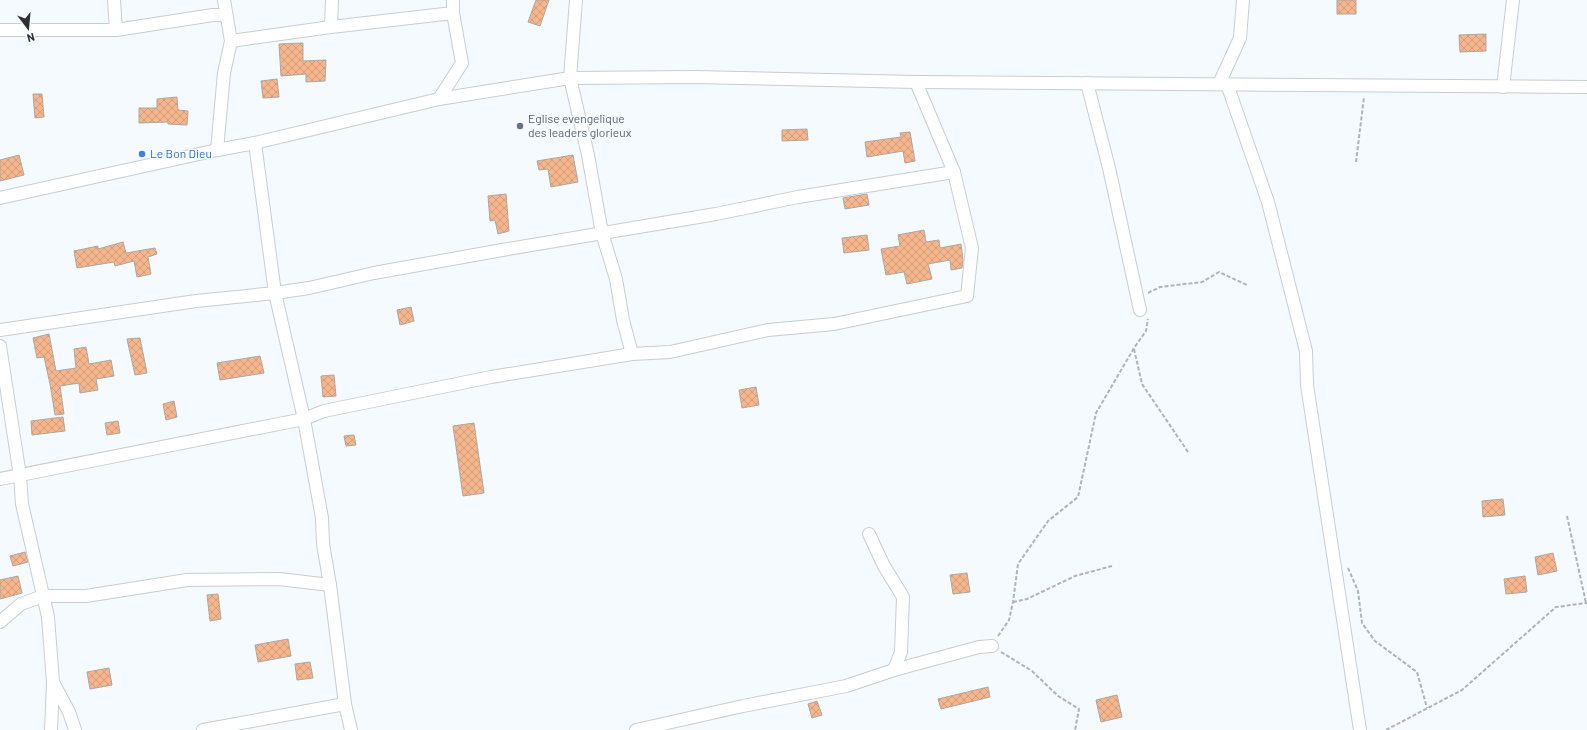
<svg xmlns="http://www.w3.org/2000/svg" width="1587" height="730" viewBox="0 0 1587 730" font-family="Barlow,sans-serif">
<style>
.building{fill:url(#building-cross-hatch);stroke:#aca7a4}
.lines{fill:none;stroke-linecap:round;stroke-linejoin:round}
.minor-casing{stroke:#c8cdd1;stroke-width:14}
.path{stroke:#b0b4b7;stroke-width:2;stroke-dasharray:4 2;stroke-linecap:butt}
.minor{stroke:#fff;stroke-width:12}
.worship-dot{fill:#6b7280;stroke:#f5fafe;stroke-width:1.5}
.shop-dot{fill:#3f7fe0;stroke:#f5fafe;stroke-width:1.5}
.labels{text-anchor:middle;stroke-width:3;stroke-linejoin:round;paint-order:stroke}
.worship-label{font-size:12px;fill:#5b616d;stroke:#f5fafe;text-anchor:start}
.shop-label{font-size:12px;fill:#366cbe;stroke:#f5fafe;text-anchor:start}
</style>
<defs>
<pattern id="building-cross-hatch" width="8" height="8" patternUnits="userSpaceOnUse"><rect width="8" height="8" fill="#f5b68d"/><path d="M0 0l8 8M0 8l8-8" fill="none" stroke="#d29d7a"/></pattern>
</defs>
<rect width="100%" height="100%" fill="#f5fafe"/>
<!-- building -->
<g class="building">
<path d="M536,0H549L540,26L528,22Z"/>
<rect x="1337" y="0" width="19" height="14"/>
<path d="M1486,34V51L1460,52L1459,35Z"/>
<path d="M303,43V61L326,60L325,81L306,82V74L281,76L279,44Z"/>
<path d="M277,79L279,97L263,98L261,81Z"/>
<path d="M33,94H42L44,117L35,118Z"/>
<path d="M177,97L178,110L188,111L187,125L168,124V122L139,123V108H157V99Z"/>
<path d="M807,129L808,140L782,141V130Z"/>
<path d="M910,132L915,161L905,163L903,151L867,157L865,142L901,137L900,133Z"/>
<path d="M19,155L24,175L0,181V160Z"/>
<path d="M573,155L578,182L551,187L548,169L539,170L537,161Z"/>
<path d="M506,194L509,231L498,234L495,220L490,221L488,196Z"/>
<path d="M867,194L869,205L845,209L843,198Z"/>
<path d="M924,230L926,242L939,240L940,248L961,244L963,260L962,268L951,270L950,260L928,264L932,279L907,284L904,272L886,275L881,249L900,246L898,235Z"/>
<path d="M867,235L869,250L844,253L842,238Z"/>
<path d="M123,242L126,253L155,248L157,254L148,257L151,274L137,277L134,261L115,266L114,262L77,268L74,251L98,246V249Z"/>
<path d="M411,307L414,321L400,325L397,310Z"/>
<path d="M49,334L56,371L76,368L74,349L86,347L89,364L111,360L114,376L96,379L98,390L80,393L79,383L60,386L64,414L55,415L50,384L44,357L37,358L33,338Z"/>
<path d="M140,338L147,373L135,375L127,339Z"/>
<path d="M260,356L264,373L220,380L217,363Z"/>
<path d="M334,375L336,396L323,397L321,376Z"/>
<path d="M756,387L759,405L742,408L739,390Z"/>
<path d="M174,401L177,417L166,420L163,404Z"/>
<path d="M63,417L65,431L32,435L31,421Z"/>
<path d="M118,421L120,433L107,435L105,423Z"/>
<path d="M474,423L484,493L463,496L453,426Z"/>
<path d="M354,435L356,445L346,446L344,436Z"/>
<path d="M1503,499L1505,515L1483,517L1482,501Z"/>
<path d="M25,552L28,562L13,566L10,556Z"/>
<path d="M1553,553L1557,571L1538,575L1535,557Z"/>
<path d="M967,573L970,592L953,594L950,575Z"/>
<path d="M18,576L22,593L0,599V580Z"/>
<path d="M1525,576L1527,592L1506,594L1504,579Z"/>
<path d="M218,594L221,619L210,621L207,595Z"/>
<path d="M288,639L291,656L258,662L255,645Z"/>
<path d="M310,662L313,678L297,680L295,664Z"/>
<path d="M109,668L112,685L90,689L87,672Z"/>
<path d="M988,687L990,697L941,709L938,699Z"/>
<path d="M1117,695L1122,717L1101,722L1096,700Z"/>
<path d="M817,701L822,715L812,718L808,704Z"/>
</g>
<g class="lines">
<!-- minor casing -->
<g class="minor-casing">
<g id="minor">
<path d="M114,0L116,30"/>
<path d="M576,0L570,78L588,155L602,233L616,279L623,320L632,354"/>
<path d="M331,27L332,0"/>
<path d="M0,30H116L213,15H226"/>
<path d="M231,41L331,27L453,13"/>
<path d="M1087,83L1109,168L1140,310"/>
<path d="M1219,84L1240,38L1243,0"/>
<path d="M1227,84L1268,202L1306,351L1307,385L1360,730"/>
<path d="M1503,87L1513,0"/>
<path d="M439,99L462,63L453,13V0"/>
<path d="M255,143L275,293L304,419L322,518L323,544L330,585L345,704L351,730"/>
<path d="M217,150L224,73L231,41L224,0"/>
<path d="M0,198L217,150L255,143L439,99L570,78L694,77L916,82L1587,87"/>
<path d="M0,330L196,301L275,293L309,288L374,273L502,250L716,214L798,197L954,172"/>
<path d="M0,346L20,476L22,504L48,617L53,682L69,712L75,730"/>
<path d="M0,479L304,419L324,411L491,377L632,354L670,352L768,330L834,324L967,296L972,248L954,172L916,82"/>
<path d="M869,534L884,566L903,597L901,652L894,670"/>
<path d="M0,622L21,604L43,596H86L187,580L279,579L330,585"/>
<path d="M51,730L53,683"/>
<path d="M203,730L345,704"/>
<path d="M636,730L743,706L846,686L894,670L979,647L992,646"/>
</g>
</g>
<!-- path -->
<g class="path">
<path d="M1356,162L1364,97"/>
<path d="M1148,293L1160,287L1202,282L1219,272L1247,285"/>
<path d="M1134,349L1142,384L1188,452"/>
<path d="M1567,516L1586,603"/>
<path d="M1348,568L1358,591L1362,623L1375,641L1417,672L1427,708"/>
<path d="M1013,602L1027,599L1075,576L1112,566"/>
<path d="M998,636L1009,620L1013,602L1018,564L1048,521L1078,497L1096,413L1134,348L1146,331L1148,319"/>
<path d="M1001,652L1032,671L1058,696L1079,709L1075,730"/>
<path d="M1386,730L1462,690L1556,607L1587,603"/>
</g>
<!-- minor -->
<use href="#minor" class="minor"/>
</g>
<!-- markers -->
<circle class="worship-dot" cx="520" cy="126" r="4"/>
<circle class="shop-dot" cx="142" cy="154" r="4"/>
<g class="labels">
<!-- worship labels -->
<g class="worship-label">
<text x="528" y="123">Eglise evengelique<tspan x="528" dy="14">des leaders glorieux</tspan></text>
</g>
<!-- shop labels -->
<g class="shop-label">
<text x="150" y="158">Le Bon Dieu</text>
</g>
</g>
<!-- north arrow -->
<g transform="translate(28 28) rotate(164)" stroke="#f5fafe" stroke-width="3" paint-order="stroke">
<path d="M0-3L7 15L0 10L-7 15Z" fill="#2e3031"/>
<text y="-6" font-size="11" font-weight="bold" text-anchor="middle" fill="#2e3031">N</text>
</g>
</svg>
